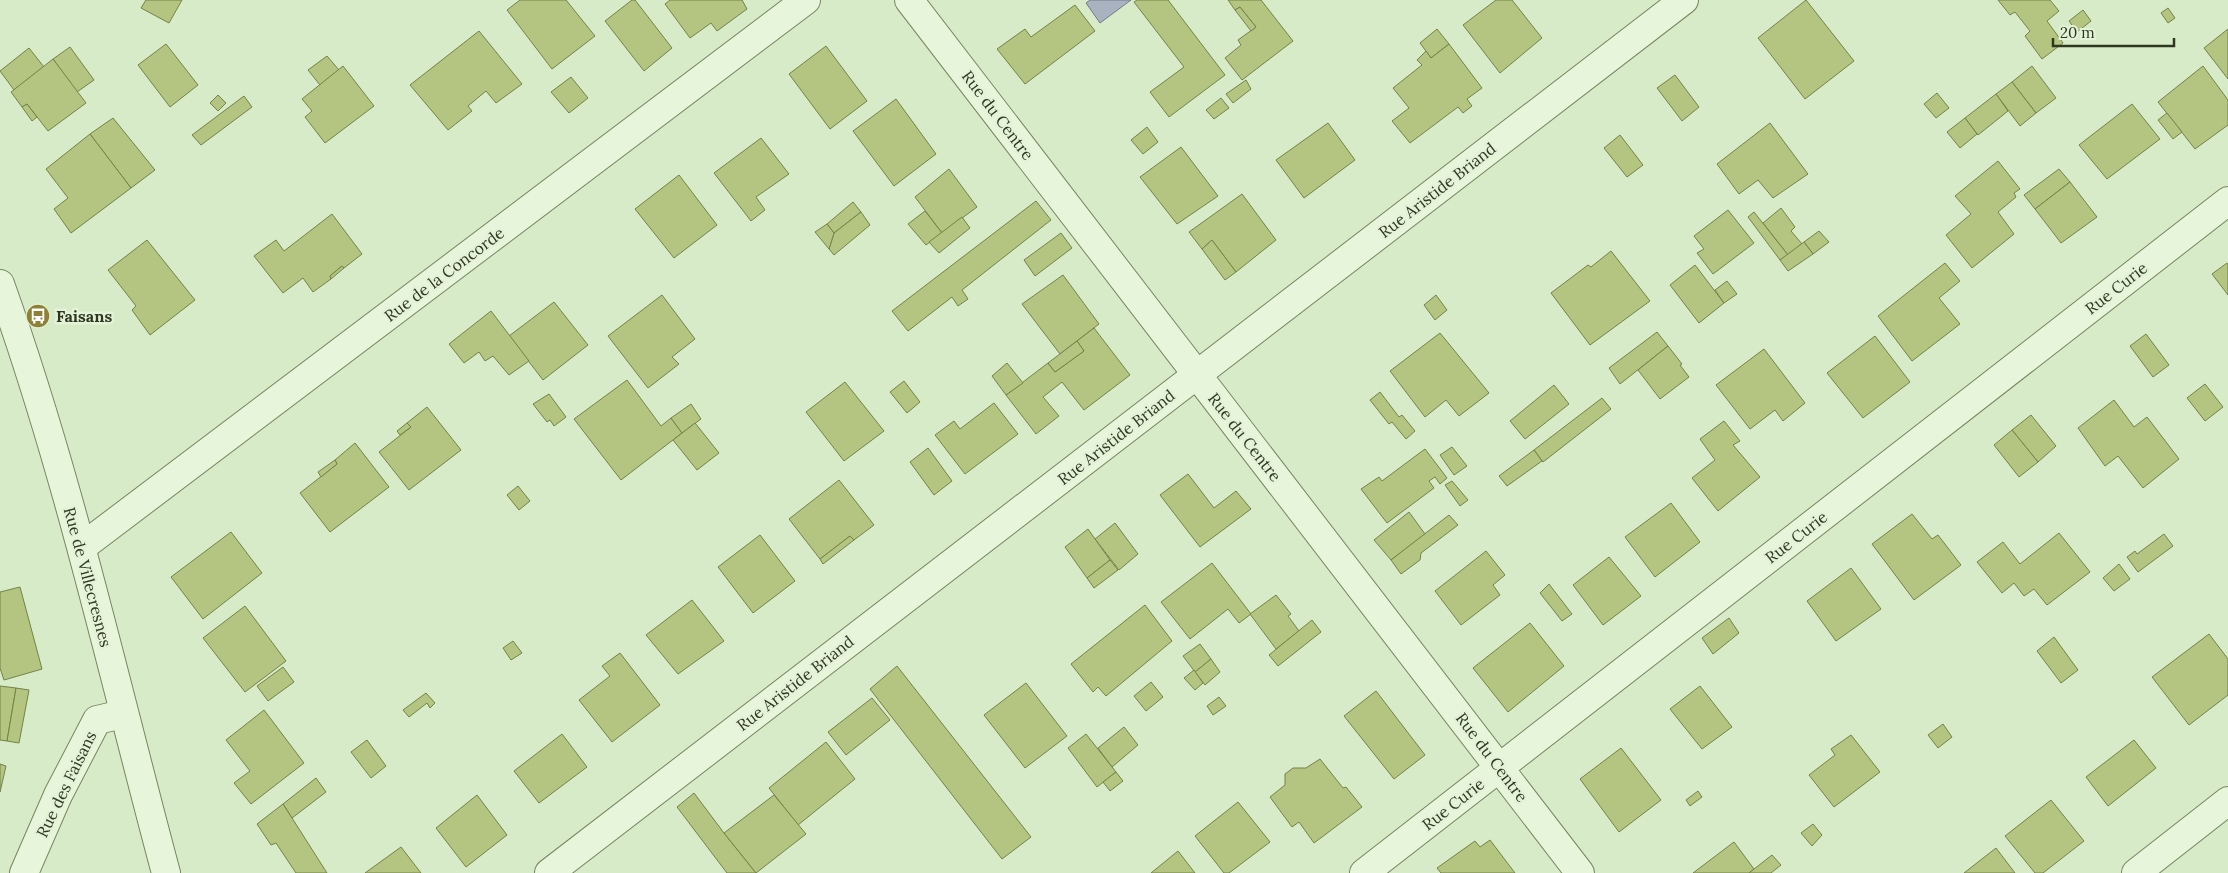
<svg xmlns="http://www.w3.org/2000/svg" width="2228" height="873" viewBox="0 0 2228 873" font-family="Lora,serif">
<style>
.water{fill:#a9b3bf;stroke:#707c8d}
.building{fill:#b4c581;stroke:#748247}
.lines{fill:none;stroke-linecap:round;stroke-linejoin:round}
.minor-casing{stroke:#77855f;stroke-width:30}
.tertiary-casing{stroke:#77855f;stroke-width:30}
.minor{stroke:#e7f6db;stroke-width:28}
.tertiary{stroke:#e7f6db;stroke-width:28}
.labels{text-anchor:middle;stroke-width:5;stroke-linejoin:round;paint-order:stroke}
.street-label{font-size:16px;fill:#303721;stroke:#e3f3d7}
.poi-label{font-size:16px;font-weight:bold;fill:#303721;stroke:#e3f3d7;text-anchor:start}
</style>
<rect width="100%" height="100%" fill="#d8ebc8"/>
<!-- water -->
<path class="water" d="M1090,0H1131L1100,23L1086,3Z"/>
<!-- building -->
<g class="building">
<path d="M146,0H182L169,23L141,8Z"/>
<path d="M520,0H566L595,36L552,69L507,10Z"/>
<path d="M632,0H635L672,48L644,71L605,21Z"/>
<path d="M670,0H742L747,9L717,31L711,23L690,38L665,4Z"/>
<path d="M1137,0H1168L1225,75L1169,117L1150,92L1184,67L1134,2Z"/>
<path d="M1228,0H1261L1293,41L1242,80L1225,58L1241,45L1238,40L1256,27L1240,7L1235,10Z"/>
<path d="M1496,0H1512L1542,38L1500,73L1463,25Z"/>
<path d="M1806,0L1854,61L1805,99L1758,38Z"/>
<path d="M1998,0H2050L2059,11L2047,21L2063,43L2042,59L2025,36L2030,31L2015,12L2010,15Z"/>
<path d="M1075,5L1095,31L1025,84L997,49L1025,29L1031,37Z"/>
<path d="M1240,7L1256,27L1251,31L1235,10Z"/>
<path d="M2168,8L2175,18L2168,23L2161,13Z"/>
<path d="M2083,10L2091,21L2077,32L2069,21Z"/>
<path d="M1437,29L1449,44L1431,58L1420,43Z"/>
<path d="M2228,29V79L2204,48Z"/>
<path d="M479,31L522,84L496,103L486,91L468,106L472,111L448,130L410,85Z"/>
<path d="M166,44L198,85L170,107L138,65Z"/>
<path d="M1449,44L1482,88L1467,99L1472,106L1463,113L1458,107L1410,143L1392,121L1409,108L1393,88L1422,65L1417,60L1426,51L1431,58Z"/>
<path d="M826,46L867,101L830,129L789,74Z"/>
<path d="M70,47L94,80L77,92L53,59Z"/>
<path d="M29,48L44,67L14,90L0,71Z"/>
<path d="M327,56L339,70L320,85L308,70Z"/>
<path d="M53,59L86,103L48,131L27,104L22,107L11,92Z"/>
<path d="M343,66L374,106L325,143L305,117L312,111L302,99Z"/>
<path d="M2032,66L2056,98L2036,113L2012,82Z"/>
<path d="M2203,66L2228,100V125L2195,149L2158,102Z"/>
<path d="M1675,75L1699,107L1682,121L1657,88Z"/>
<path d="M571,77L588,98L569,113L551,92Z"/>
<path d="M1246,80L1251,89L1233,103L1226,94Z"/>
<path d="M2012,82L2036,113L2020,126L1996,94Z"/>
<path d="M1937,93L1949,108L1936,118L1924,104Z"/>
<path d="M1996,94L2008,111L1978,135L1965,118Z"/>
<path d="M218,95L226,103L218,111L210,103Z"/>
<path d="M244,96L252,107L201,145L192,135Z"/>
<path d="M1221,98L1229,108L1214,119L1206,110Z"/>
<path d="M896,99L936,154L894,186L853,131Z"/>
<path d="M27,104L37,117L32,121L22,107Z"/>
<path d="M2132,104L2160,139L2107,179L2079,145Z"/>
<path d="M2167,113L2182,132L2173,139L2158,120Z"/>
<path d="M113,118L155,170L131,188L90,134Z"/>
<path d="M1965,118L1977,134L1960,148L1947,132Z"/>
<path d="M1328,123L1355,160L1304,198L1276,160Z"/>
<path d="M1770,123L1808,174L1773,198L1758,180L1739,194L1717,164Z"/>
<path d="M1147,127L1158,142L1143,154L1131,140Z"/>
<path d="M90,134L131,188L71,233L54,209L68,198L46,169Z"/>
<path d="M1620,135L1643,165L1627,177L1604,148Z"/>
<path d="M761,138L789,174L756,197L765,210L751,221L714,173Z"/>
<path d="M1181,147L1218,196L1177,224L1140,177Z"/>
<path d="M1998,161L2020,189L2014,193L2016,197L1998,212L2014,234L1972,268L1946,235L1971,214L1955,196Z"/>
<path d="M949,169L977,207L942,233L915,197Z"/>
<path d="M2059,169L2070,182L2035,209L2024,195Z"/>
<path d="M679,175L717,225L674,258L635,209Z"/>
<path d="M2070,182L2097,217L2061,243L2035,209Z"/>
<path d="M1242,194L1276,240L1236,272L1212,240L1202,249L1189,232Z"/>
<path d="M1036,201L1051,220L962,290L968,299L958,306L952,297L908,331L892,311Z"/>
<path d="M853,202L861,212L834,233L827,224Z"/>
<path d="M1781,208L1795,227L1791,231L1802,244L1788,255L1763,223Z"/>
<path d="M1728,210L1754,243L1713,274L1697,253L1704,249L1694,236Z"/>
<path d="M925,211L942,233L926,245L908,224Z"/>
<path d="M861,212L870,225L834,255L829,249L834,233Z"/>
<path d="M1754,212L1788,255L1780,260L1748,217Z"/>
<path d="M332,214L362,254L344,268L342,266L330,276L331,279L313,292L303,278L283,293L254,256L276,240L284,251Z"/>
<path d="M962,217L970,228L939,253L929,242Z"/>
<path d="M827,224L834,233L829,249L815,232Z"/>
<path d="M1819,231L1829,242L1813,254L1804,242Z"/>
<path d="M1061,233L1072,248L1035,276L1024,260Z"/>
<path d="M147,240L195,300L150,335L132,310L136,306L108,270Z"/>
<path d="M1212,240L1236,272L1225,280L1202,249Z"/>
<path d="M1804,242L1813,254L1788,271L1780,260Z"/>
<path d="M1611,251L1650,301L1590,345L1551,293L1588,265L1591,267Z"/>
<path d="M1945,263L1960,281L1939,298L1960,324L1912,361L1878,316Z"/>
<path d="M2227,263L2228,265V295L2212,274Z"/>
<path d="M1695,265L1724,303L1699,323L1670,285Z"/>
<path d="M342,266L344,268L331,279L330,276Z"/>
<path d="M1063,275L1099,324L1060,354L1022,304Z"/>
<path d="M1727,281L1737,294L1724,303L1715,290Z"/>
<path d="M662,295L695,339L672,357L679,364L648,388L608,336Z"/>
<path d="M1436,295L1447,310L1435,320L1424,305Z"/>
<path d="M554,302L588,345L543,380L509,336Z"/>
<path d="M491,311L529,361L509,375L493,356L485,361L479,352L464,363L449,344Z"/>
<path d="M1094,328L1130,375L1084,410L1062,382L1043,397L1059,416L1036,434L1006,395L1048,363L1055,372L1084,351L1077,341Z"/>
<path d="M1657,332L1668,346L1620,384L1609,368Z"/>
<path d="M1440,333L1489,393L1459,416L1446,400L1425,417L1390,371Z"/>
<path d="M2146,334L2169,365L2153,377L2130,346Z"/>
<path d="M1875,336L1910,382L1863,418L1827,373Z"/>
<path d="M1077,341L1084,351L1055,372L1048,363Z"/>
<path d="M1668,346L1682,364L1680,365L1689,377L1660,399L1638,370Z"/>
<path d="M1764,349L1805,403L1783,421L1775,410L1750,429L1716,385Z"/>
<path d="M1007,363L1023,383L1006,395L992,376Z"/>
<path d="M627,380L661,426L671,418L682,433L621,480L574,419Z"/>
<path d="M904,381L920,402L907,413L890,392Z"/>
<path d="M845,382L884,431L844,461L806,412Z"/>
<path d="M2205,384L2223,407L2205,421L2187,398Z"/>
<path d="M1554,385L1569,404L1525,439L1510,421Z"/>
<path d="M1380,392L1399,417L1402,415L1415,431L1406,439L1392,422L1389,424L1370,400Z"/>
<path d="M549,394L566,417L554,426L550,420L547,422L533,404Z"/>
<path d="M1602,398L1611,409L1543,462L1534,450Z"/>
<path d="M2114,400L2134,427L2147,417L2179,459L2143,488L2118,456L2105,466L2078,428Z"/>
<path d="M994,403L1018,434L965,474L935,435L954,421L960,429Z"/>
<path d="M691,404L701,419L682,433L671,418Z"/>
<path d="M427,407L461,450L409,490L379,452L411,427L407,423Z"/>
<path d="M2031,415L2056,446L2038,462L2012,430Z"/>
<path d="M1724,421L1740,441L1733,445L1760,477L1718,511L1692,478L1715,460L1700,439Z"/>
<path d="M407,423L411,427L400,435L397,431Z"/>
<path d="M695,423L719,453L697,470L673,440Z"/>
<path d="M2012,430L2038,462L2019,477L1994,445Z"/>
<path d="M355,443L389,487L330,532L300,493L337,464L335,460Z"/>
<path d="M1452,447L1467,466L1454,475L1440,455Z"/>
<path d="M928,448L952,481L934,495L910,462Z"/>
<path d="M1425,449L1447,478L1440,484L1435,477L1429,481L1434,488L1387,523L1361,489L1379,477L1382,481Z"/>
<path d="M1534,450L1542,461L1507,486L1499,476Z"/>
<path d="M335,460L337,464L321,477L318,472Z"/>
<path d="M1188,474L1214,508L1236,491L1251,509L1200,547L1160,495Z"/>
<path d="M839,480L874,525L854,540L850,536L820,559L789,519Z"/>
<path d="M1452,481L1468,500L1460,506L1445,485Z"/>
<path d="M518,486L530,501L519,510L507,495Z"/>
<path d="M1671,503L1700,542L1655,577L1625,537Z"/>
<path d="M1409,512L1425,534L1391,560L1374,540Z"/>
<path d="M1912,514L1932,539L1938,535L1961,565L1914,600L1872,544Z"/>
<path d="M1449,515L1458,525L1421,553L1420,560L1401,574L1391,560Z"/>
<path d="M1115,523L1138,554L1119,570L1095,539Z"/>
<path d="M1088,529L1110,560L1087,578L1065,547Z"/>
<path d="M231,532L262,573L203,619L171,577Z"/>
<path d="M2059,533L2090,572L2047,605L2034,589L2024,596L2014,583L2002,593L1977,562L2003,542L2020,564Z"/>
<path d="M2164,534L2173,546L2138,572L2127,557L2135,551L2137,554Z"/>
<path d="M760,535L795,581L753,613L718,567Z"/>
<path d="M850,536L854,540L823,564L820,559Z"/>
<path d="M1486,551L1505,575L1493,585L1500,595L1461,625L1435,591Z"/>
<path d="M1609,557L1641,596L1603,625L1573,585Z"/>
<path d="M1110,560L1118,570L1094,588L1087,578Z"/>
<path d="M1212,563L1251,614L1239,623L1228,609L1190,639L1161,602Z"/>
<path d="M2119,564L2130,579L2114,591L2103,578Z"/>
<path d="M1851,568L1881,609L1836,641L1807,601Z"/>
<path d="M1549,584L1572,614L1562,621L1540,593Z"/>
<path d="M20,587L42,669L4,680L0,668V592Z"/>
<path d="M1276,595L1291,614L1288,616L1299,631L1276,649L1250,614Z"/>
<path d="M692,600L724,641L678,674L646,635Z"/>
<path d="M1145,605L1172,641L1106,696L1098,687L1093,692L1071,664Z"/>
<path d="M245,606L286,661L245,692L203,638Z"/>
<path d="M1729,618L1739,633L1713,654L1702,638Z"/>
<path d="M1312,620L1321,632L1278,666L1269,655Z"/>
<path d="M1530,623L1564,666L1508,712L1473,668Z"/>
<path d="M2209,634L2228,659V695L2189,725L2152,677Z"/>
<path d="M2054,637L2078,670L2061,683L2037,651Z"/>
<path d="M513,641L522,653L511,660L503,648Z"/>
<path d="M1200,644L1211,659L1195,672L1183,656Z"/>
<path d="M620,653L660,705L612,742L579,700L610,676L602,666Z"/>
<path d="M1211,659L1220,672L1205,685L1195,672Z"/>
<path d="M897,666L1031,837L1002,859L870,689Z"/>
<path d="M283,667L294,682L268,701L257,686Z"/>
<path d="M1194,670L1203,683L1195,690L1184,678Z"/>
<path d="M1151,682L1163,697L1146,711L1134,696Z"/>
<path d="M1026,683L1067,736L1025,768L984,715Z"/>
<path d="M0,686L16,688L7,741L0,740Z"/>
<path d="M1700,686L1732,727L1702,749L1670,709Z"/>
<path d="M16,688L29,690L19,743L7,741Z"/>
<path d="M1376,691L1425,755L1394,779L1344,716Z"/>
<path d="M426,693L435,703L430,708L427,703L409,717L403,710Z"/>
<path d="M1219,697L1226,706L1213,715L1207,706Z"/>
<path d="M872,698L890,720L846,755L828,732Z"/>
<path d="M264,710L304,763L251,804L234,783L250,771L226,740Z"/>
<path d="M1943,724L1952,737L1938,748L1928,735Z"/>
<path d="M1124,727L1138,745L1112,767L1098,748Z"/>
<path d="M562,734L587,767L539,803L514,771Z"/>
<path d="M1086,734L1116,772L1097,787L1068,748Z"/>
<path d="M1851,735L1880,772L1834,807L1809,775L1835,755L1831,749Z"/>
<path d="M367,740L386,766L371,778L351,752Z"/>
<path d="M2134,740L2156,768L2108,806L2086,777Z"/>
<path d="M826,742L855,779L798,825L769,788Z"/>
<path d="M1621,748L1661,800L1619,832L1580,779Z"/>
<path d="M1320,759L1343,788L1346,787L1362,807L1314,843L1299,822L1292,827L1270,797L1285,785V774L1293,768H1306Z"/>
<path d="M0,764L6,766L0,792Z"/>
<path d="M1116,772L1123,781L1110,791L1103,782Z"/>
<path d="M316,778L326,792L292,818L283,804Z"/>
<path d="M1698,791L1702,797L1690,806L1686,800Z"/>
<path d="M694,793L724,833L756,873H727L677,807Z"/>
<path d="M477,795L507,835L466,867L436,828Z"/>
<path d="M774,795L806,834L756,873L724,833Z"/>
<path d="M2051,800L2084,841L2043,873H2035L2005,836Z"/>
<path d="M1238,802L1270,842L1229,873H1224L1195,836Z"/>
<path d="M283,804L292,818L327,873H296L276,843L271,845L257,824Z"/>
<path d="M1813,824L1822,835L1812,846L1801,833Z"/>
<path d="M1490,840L1515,873H1441L1437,868L1475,841L1480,847Z"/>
<path d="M1734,842L1754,869L1749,873H1693Z"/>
<path d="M401,847L421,873H365Z"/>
<path d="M1996,848L2015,873H1964Z"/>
<path d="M1178,851L1195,873H1151Z"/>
<path d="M1772,855L1781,865L1771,873H1749Z"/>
</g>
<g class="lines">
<!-- minor casing -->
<g class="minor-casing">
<g id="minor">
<path d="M909,0L1580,873"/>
<path d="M82,547L806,0"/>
<path d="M24,873L58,795L97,720L123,714"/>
<path d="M549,873L1684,0"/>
<path d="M1364,873L2228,201"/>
<path d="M2136,873L2228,801"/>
</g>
</g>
<!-- tertiary casing -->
<g class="tertiary-casing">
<path id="tertiary" d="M0,284C69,476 113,676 166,873"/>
</g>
<!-- minor -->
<use href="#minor" class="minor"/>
<!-- tertiary -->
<use href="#tertiary" class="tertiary"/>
</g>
<!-- icons -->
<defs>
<g id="bus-disc" transform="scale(1.25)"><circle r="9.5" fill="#8e8034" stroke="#e3f3d7"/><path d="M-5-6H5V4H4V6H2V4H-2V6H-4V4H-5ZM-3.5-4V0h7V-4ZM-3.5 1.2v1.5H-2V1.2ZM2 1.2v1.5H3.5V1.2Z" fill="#fff"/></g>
</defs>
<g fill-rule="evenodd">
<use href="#bus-disc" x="38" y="316"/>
</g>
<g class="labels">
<!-- street labels -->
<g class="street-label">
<text transform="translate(998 115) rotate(53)" y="6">Rue du Centre</text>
<text transform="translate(1437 190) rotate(-38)" y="6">Rue Aristide Briand</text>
<text transform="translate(444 274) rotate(-37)" y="6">Rue de la Concorde</text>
<text transform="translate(2116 288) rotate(-38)" y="6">Rue Curie</text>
<text transform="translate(1116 437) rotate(-38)" y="6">Rue Aristide Briand</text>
<text transform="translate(1245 437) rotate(52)" y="6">Rue du Centre</text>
<text transform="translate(1796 537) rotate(-38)" y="6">Rue Curie</text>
<text transform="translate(88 577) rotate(75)" y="6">Rue de Villecresnes</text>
<text transform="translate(795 683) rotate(-38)" y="6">Rue Aristide Briand</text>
<text transform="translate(1492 757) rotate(53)" y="6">Rue du Centre</text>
<text transform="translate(66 784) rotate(-64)" y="6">Rue des Faisans</text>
<text transform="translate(1453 804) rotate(-38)" y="6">Rue Curie</text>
</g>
<!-- poi labels -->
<g class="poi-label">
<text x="56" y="322">Faisans</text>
</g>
</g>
<!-- scale -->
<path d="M2053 38v8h121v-8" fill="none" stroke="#303721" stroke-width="2.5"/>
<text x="2060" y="38" font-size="15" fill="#303721" stroke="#e3f3d7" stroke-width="4" paint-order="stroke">20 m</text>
</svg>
